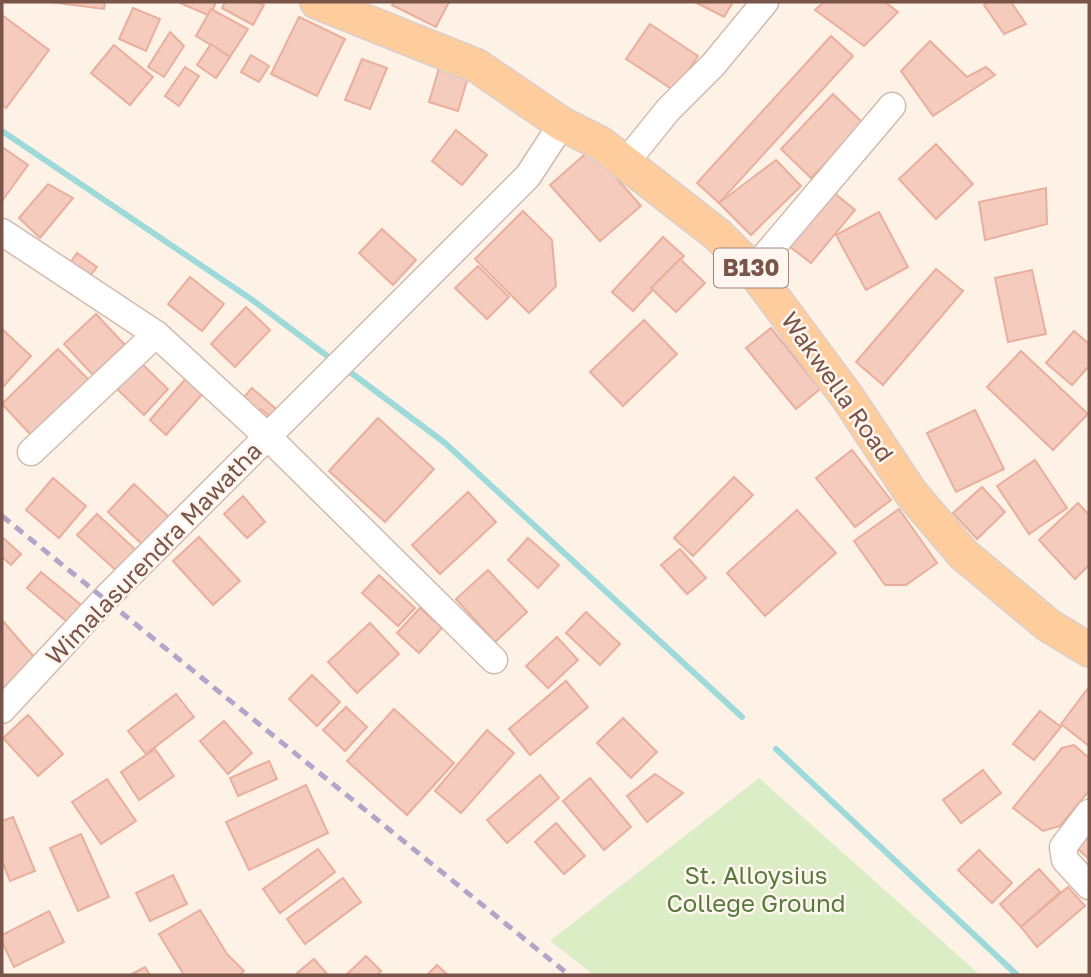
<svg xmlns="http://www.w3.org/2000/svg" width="1091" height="977" viewBox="0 0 1091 977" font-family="'Golos Text',sans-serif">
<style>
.green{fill:#daedc4}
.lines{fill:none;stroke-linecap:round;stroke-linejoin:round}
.stream{stroke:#9fdadb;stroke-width:6}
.building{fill:#f5cbbd;stroke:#e9af9c;stroke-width:2}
.minor-casing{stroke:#d3baae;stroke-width:29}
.major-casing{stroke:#d9cfcc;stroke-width:36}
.minor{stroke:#fff;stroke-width:26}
.major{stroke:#ffcd9d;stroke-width:33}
.rail{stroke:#b3a4c9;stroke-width:5;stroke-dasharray:10 7;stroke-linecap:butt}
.labels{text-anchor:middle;stroke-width:5;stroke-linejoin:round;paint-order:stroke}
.shield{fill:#fff6ef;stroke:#a1857b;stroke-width:2}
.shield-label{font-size:23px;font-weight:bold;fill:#795449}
.street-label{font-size:24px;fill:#795449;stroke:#fff6ef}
.park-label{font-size:24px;fill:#587a3d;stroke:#fff6ef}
</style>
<rect width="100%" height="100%" fill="#fef2e7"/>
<!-- green -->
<path class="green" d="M759,778L980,975H594L550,941Z"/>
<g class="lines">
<!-- stream -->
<g class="stream">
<path d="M2,131L251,299L334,361"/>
<path d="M346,369L445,443L742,717"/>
<path d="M776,749L1017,975"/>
</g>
</g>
<!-- building -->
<g class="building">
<path d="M50,2H105L104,9Z"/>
<path d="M178,2H216L210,16Z"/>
<path d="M225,2H257L264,5L253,25L222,8Z"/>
<path d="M394,2H449L436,27L392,5Z"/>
<path d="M695,2H733L724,17Z"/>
<path d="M824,2H885L898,12L864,46L815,10Z"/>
<path d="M988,2H1011L1026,24L1004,34L984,5Z"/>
<path d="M133,8L160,19L146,51L119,39Z"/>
<path d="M211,9L248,29L230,57L196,36Z"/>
<path d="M2,15L49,50L6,108L2,105Z"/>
<path d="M299,17L345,39L317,96L271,74Z"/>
<path d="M650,24L698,56L675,91L626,59Z"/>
<path d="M170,32L184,46L164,77L148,67Z"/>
<path d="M831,36L853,56L719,203L697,183Z"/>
<path d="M930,41L967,77L986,67L995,75L933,116L901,71Z"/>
<path d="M211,44L230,57L216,78L197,65Z"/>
<path d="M114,45L153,77L130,105L91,73Z"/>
<path d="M251,55L269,66L259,82L241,72Z"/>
<path d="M362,59L387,68L370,109L345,100Z"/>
<path d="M185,67L199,76L179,106L165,96Z"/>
<path d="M439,68L468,77L458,111L429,102Z"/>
<path d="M833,94L864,124L811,178L781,149Z"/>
<path d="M456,130L487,155L462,185L432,161Z"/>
<path d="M936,144L973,184L936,219L899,179Z"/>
<path d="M2,147L28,165L2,201Z"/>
<path d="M591,149L641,206L600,241L550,185Z"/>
<path d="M776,160L801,186L751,235L719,203Z"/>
<path d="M48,184L73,198L40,238L19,218Z"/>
<path d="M1046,188L1047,224L985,240L979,202Z"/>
<path d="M833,192L855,210L811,263L789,246Z"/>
<path d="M523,211L552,240L556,286L529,313L475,259Z"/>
<path d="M879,212L908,267L866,290L836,235Z"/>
<path d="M382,229L416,260L393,285L359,253Z"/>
<path d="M663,237L684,256L633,311L612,292Z"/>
<path d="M77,253L97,267L89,277L70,263Z"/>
<path d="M680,259L705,283L676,312L651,288Z"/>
<path d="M478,266L509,297L487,319L455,288Z"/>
<path d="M936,269L963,291L883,385L856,362Z"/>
<path d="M1032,270L1046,334L1008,342L995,278Z"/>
<path d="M190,277L224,304L202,331L168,304Z"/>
<path d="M246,307L270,330L235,367L211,344Z"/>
<path d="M96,314L125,345L93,375L64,344Z"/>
<path d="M644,320L677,354L623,406L590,372Z"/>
<path d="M771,328L820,389L796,409L746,348Z"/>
<path d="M2,329L31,356L2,388Z"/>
<path d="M1074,331L1089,344V366L1072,385L1046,363Z"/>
<path d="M58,349L89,380L32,436L2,404Z"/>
<path d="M1021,351L1088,414L1053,450L987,387Z"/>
<path d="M139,361L168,389L144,415L114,386Z"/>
<path d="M188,376L205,391L166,435L150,420Z"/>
<path d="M252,388L276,409L270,417L261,409L254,417L239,403Z"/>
<path d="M975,410L1004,469L956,492L927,433Z"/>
<path d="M378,418L434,469L385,522L329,471Z"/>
<path d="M852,450L891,500L855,527L816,478Z"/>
<path d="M1035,460L1067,508L1029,534L997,486Z"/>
<path d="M734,477L753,495L693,556L674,538Z"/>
<path d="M53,478L86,506L59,538L26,510Z"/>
<path d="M134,484L171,519L145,547L108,512Z"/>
<path d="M982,487L1005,512L977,539L953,513Z"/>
<path d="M468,492L496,522L440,574L412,545Z"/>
<path d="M243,496L265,522L247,538L224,514Z"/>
<path d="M1078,503L1089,515V565L1075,579L1039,540Z"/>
<path d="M899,509L937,563L906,585H885L854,541Z"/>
<path d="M797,510L836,553L765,616L727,573Z"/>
<path d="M97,514L138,552L119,573L77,535Z"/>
<path d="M2,537L21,554L11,565L2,557Z"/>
<path d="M199,537L240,581L213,605L173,561Z"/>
<path d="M528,538L559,565L538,588L508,560Z"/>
<path d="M680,549L706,578L687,594L661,565Z"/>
<path d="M488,570L527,612L495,642L456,599Z"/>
<path d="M41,572L86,609L72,626L27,588Z"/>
<path d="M379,575L415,608L398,626L362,593Z"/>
<path d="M420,608L442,628L419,653L397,633Z"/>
<path d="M586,612L620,644L600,665L566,633Z"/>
<path d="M2,620L41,665L2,699Z"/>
<path d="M370,623L399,654L357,693L328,662Z"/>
<path d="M557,637L578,660L548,688L526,666Z"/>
<path d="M312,675L340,702L317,726L289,699Z"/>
<path d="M566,681L588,707L530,755L509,729Z"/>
<path d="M1089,687V746L1061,724Z"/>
<path d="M176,694L194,717L146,754L128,731Z"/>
<path d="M346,707L367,727L345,751L323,730Z"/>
<path d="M394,709L454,763L407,815L347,761Z"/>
<path d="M1040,711L1061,727L1034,760L1013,744Z"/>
<path d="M28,715L63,754L38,776L3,738Z"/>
<path d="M623,718L657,752L631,778L597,743Z"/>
<path d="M224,721L252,753L228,774L200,741Z"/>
<path d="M487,730L514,753L461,813L435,791Z"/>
<path d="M1074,745L1089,758V791L1060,826L1043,831L1013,808L1062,748Z"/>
<path d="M155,749L174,776L139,800L121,772Z"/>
<path d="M269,761L277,779L238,796L230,778Z"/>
<path d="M983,770L1001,793L961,823L943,800Z"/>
<path d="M655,774L683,793L647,822L627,796Z"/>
<path d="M540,775L559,798L507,843L487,820Z"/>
<path d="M590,778L631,827L604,850L563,801Z"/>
<path d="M107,779L136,821L101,844L72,802Z"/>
<path d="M306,785L328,833L249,870L226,822Z"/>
<path d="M13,817L35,871L10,881L2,861V821Z"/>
<path d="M556,823L585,856L564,874L535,842Z"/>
<path d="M1089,825V859L1072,844Z"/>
<path d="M81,834L109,897L78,911L50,848Z"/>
<path d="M318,849L335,872L280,913L263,889Z"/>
<path d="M979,850L1012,883L992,903L958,870Z"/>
<path d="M1039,869L1060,892L1021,927L1000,904Z"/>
<path d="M173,875L187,904L150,921L136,893Z"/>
<path d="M343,878L361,902L305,944L287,919Z"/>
<path d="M1068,887L1085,906L1037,947L1021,927Z"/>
<path d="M200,910L227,954L244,971L240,975H184L159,934Z"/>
<path d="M49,911L64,942L14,967L2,942V935Z"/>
<path d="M366,956L381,971L377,975H346Z"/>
<path d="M314,959L328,975H299L297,973Z"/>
<path d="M437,965L448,975H427Z"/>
<path d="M145,967L150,975H130Z"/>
</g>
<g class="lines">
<!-- minor casing -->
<g class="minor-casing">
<g id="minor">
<path d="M626,162L668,110L713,65L765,2"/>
<path d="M2,232L156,334L268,437L494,660"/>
<path d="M753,270L892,106"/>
<path d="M31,452L156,334"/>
<path d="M2,710L104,600L528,176L562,124"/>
<path d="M1089,813L1063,847L1065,860L1089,886"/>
</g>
</g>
<!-- major casing -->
<g class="major-casing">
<path id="major" d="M317,2L477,66L562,124L600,143L718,235L753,270L848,398L911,493L963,554L1048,625L1089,650"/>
</g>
<!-- minor -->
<use href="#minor" class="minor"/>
<!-- major -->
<use href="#major" class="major"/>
<!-- rail -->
<path class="rail" d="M2,516L569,975"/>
</g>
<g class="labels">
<!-- shield labels -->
<rect class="shield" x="714" y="248.5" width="74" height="39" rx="5"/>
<g class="shield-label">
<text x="751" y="276">B130</text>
</g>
<!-- street labels -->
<g class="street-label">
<text transform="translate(837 387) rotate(55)" y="8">Wakwella Road</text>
<text transform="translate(154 554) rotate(-46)" y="8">Wimalasurendra Mawatha</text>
</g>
<!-- park labels -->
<g class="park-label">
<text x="756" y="884">St. Alloysius<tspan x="756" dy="28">College Ground</tspan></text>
</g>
</g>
<!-- border -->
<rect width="1091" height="977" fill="none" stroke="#795449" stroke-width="7"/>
</svg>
